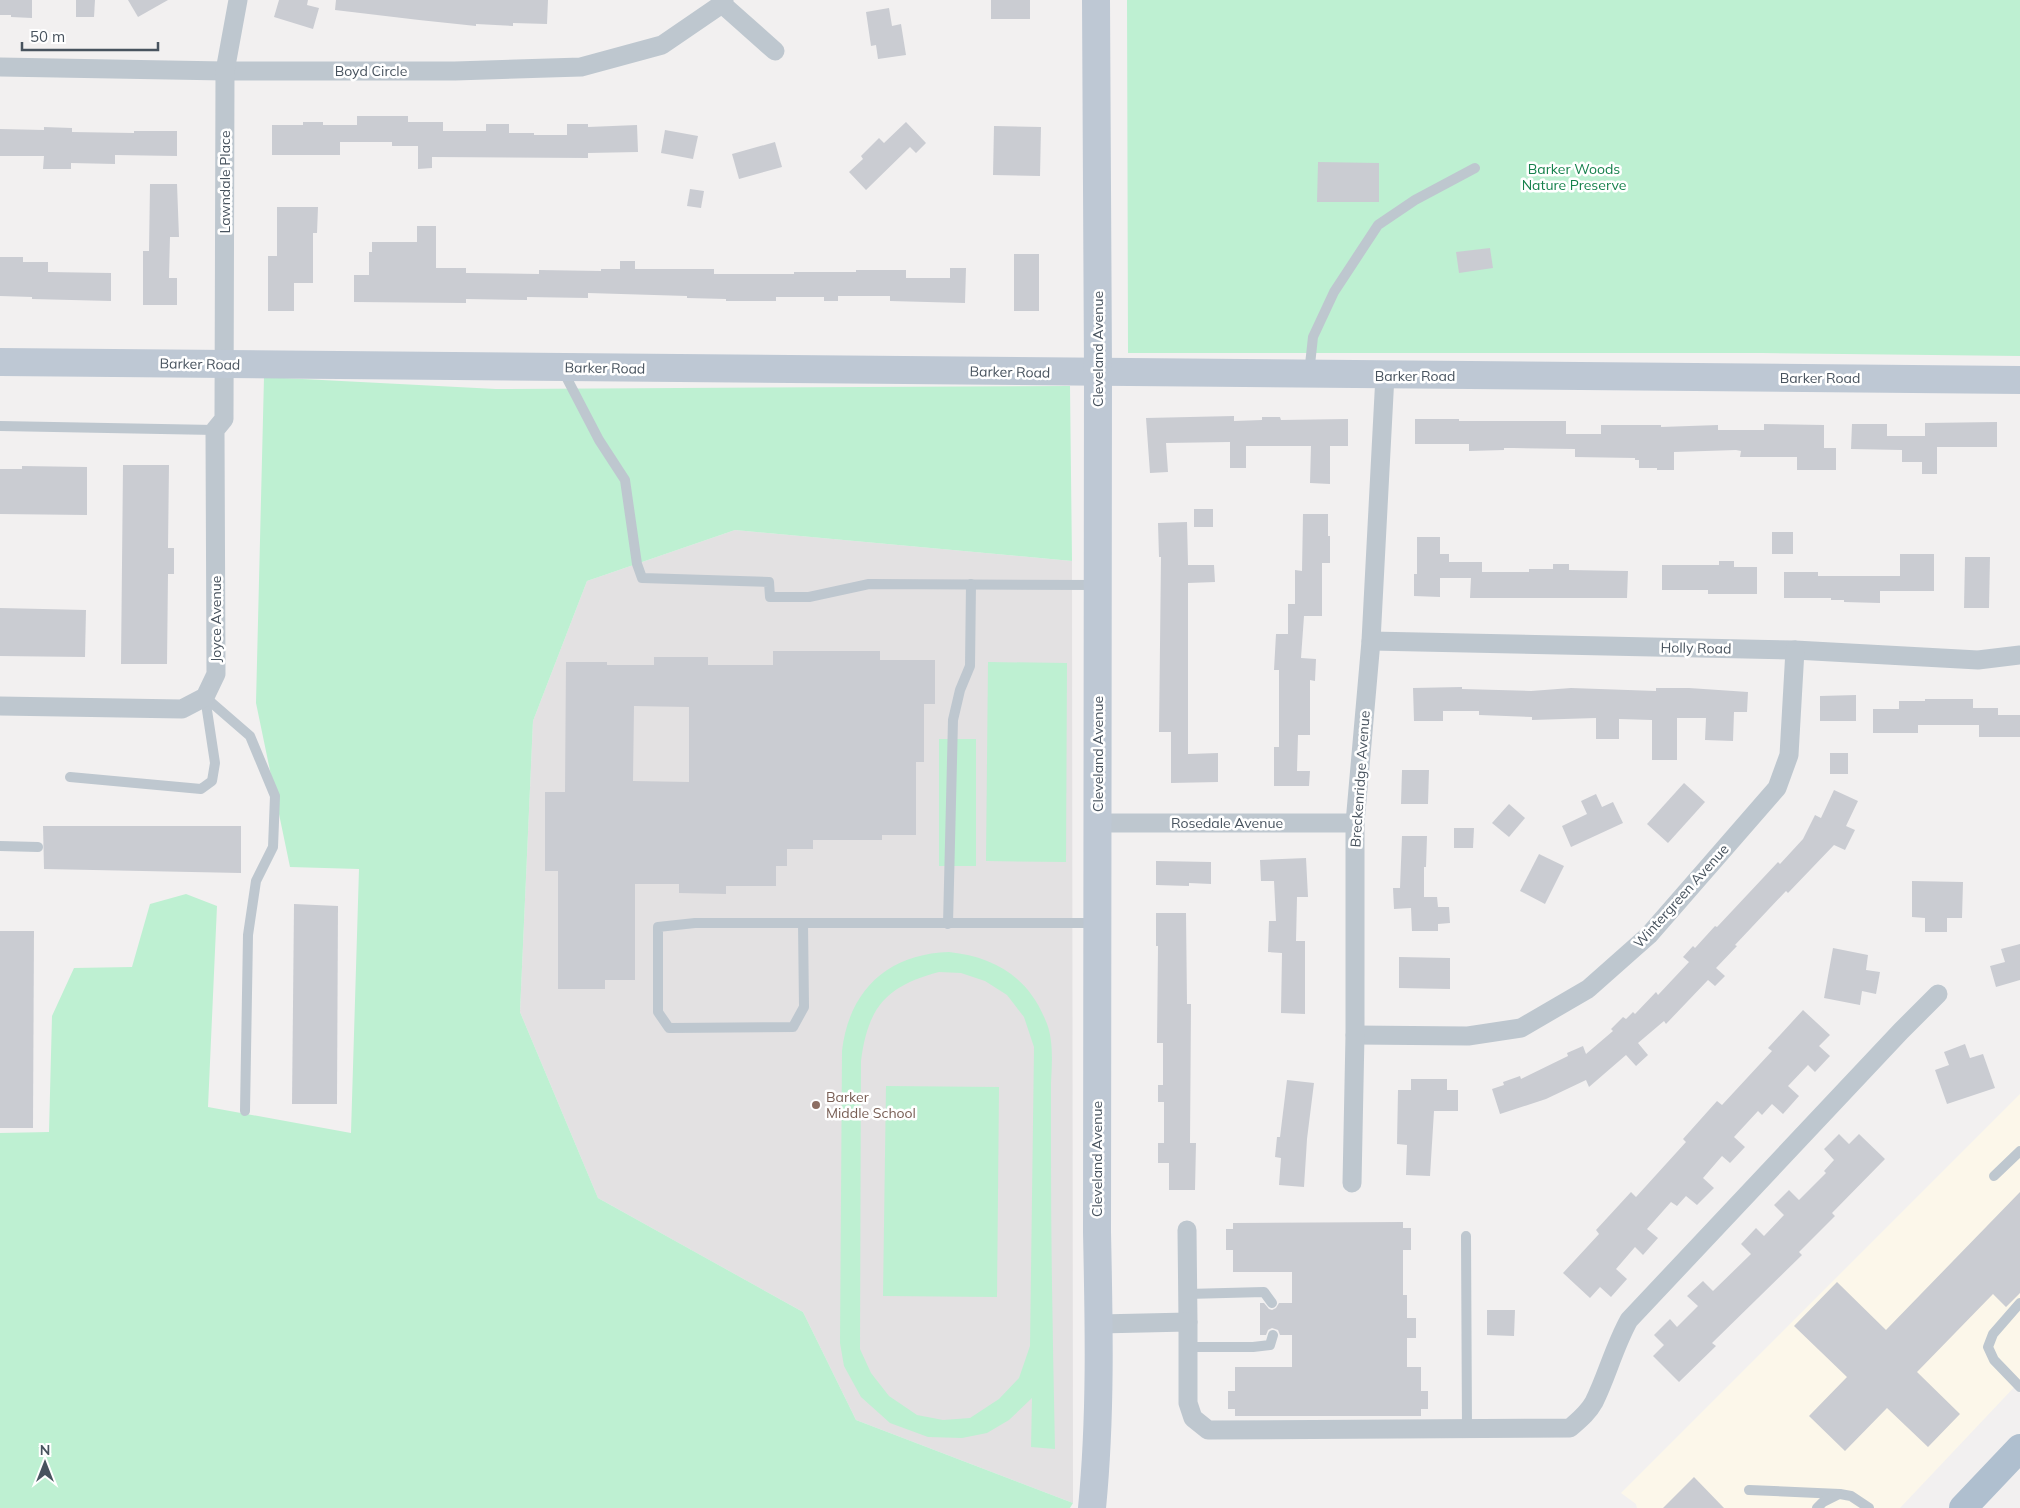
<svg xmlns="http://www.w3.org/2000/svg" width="2020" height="1508" viewBox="0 0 2020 1508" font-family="Mulish,sans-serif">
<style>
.commercial{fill:#fcf7ea}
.education{fill:#e3e1e2}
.green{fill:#bef0d2;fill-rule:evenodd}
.building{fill:#caccd2;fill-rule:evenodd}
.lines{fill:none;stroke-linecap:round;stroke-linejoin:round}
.lane{stroke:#bec7cf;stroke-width:10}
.street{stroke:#bec7cf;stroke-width:19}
.secondary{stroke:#bec8d4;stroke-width:28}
.primary{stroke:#afbfcf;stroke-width:28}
.education-dot{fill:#8d6e63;stroke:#fff;stroke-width:2}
.labels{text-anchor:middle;stroke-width:5;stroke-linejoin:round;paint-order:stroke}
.street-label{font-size:14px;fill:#48535e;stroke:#fff}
.park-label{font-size:14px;fill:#16814c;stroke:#fff}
.education-label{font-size:14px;fill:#785e54;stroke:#fff;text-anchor:start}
</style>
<rect width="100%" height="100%" fill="#f2f0f0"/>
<!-- commercial -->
<path class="commercial" d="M2020,1094V1381L1900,1508H1637L1636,1504L1621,1493Z"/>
<!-- education -->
<path class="education" d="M735,530L1072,561L1073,1503L856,1420L803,1312L598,1198L520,1012L533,721L587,581Z"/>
<!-- green -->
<g class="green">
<path d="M1127,0H2020V356L1762,353H1128Z"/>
<path d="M264,377L496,389L1070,386L1072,561L735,530L587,581L533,721L520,1012L598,1198L803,1312L856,1420L1073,1503L1070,1508H0V1133L49,1132L52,1016L74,968L132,967L150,904L186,894L217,906L208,1107L351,1133L359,869L290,867L256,703Z"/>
<path d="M988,662L1067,663L1066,862L986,861Z"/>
<rect x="939" y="739" width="37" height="127"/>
<path d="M949,952C994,957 1027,976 1045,1019C1054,1038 1052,1062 1051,1083C1051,1108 1051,1133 1051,1158C1051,1255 1053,1352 1055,1449L1031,1447L1032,1398L1009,1420L987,1433L962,1438L928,1437L890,1423L861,1397L844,1366L840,1343L842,1051C849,990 888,954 949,952ZM939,972L961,973L985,981L1007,995L1024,1017L1034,1047L1030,1346L1019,1378L999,1399L970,1418L943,1420L917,1415L889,1396L871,1373L860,1349L861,1061C868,1007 886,986 939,972Z"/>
<path d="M886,1086L999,1087L997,1297L883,1296Z"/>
</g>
<!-- building -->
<g class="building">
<path d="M0,0H32V18L11,17V15H0Z"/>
<path d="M76,0H95L94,17H76Z"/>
<path d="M128,0H168L138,17Z"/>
<path d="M279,0H308L307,5L319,8L313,29L274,17Z"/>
<path d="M336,0H548L547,24L513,23V26L476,24V26L419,20L335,10Z"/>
<rect x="991" y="0" width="39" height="19"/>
<path d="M889,8L892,26L901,24L906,55L878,59L876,45L871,46L866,12Z"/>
<path d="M357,116H408V122H443V131H486V124H509V133H534V135H567V124H588V127L637,125L638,152L588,153V158L432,157V168L418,169V146H392V142H340V155H272V125H303V122H323V125H357Z"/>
<path d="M906,122L926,143L916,153L910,147L866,190L849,172L863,159L861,156L879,138L884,143Z"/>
<path d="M994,126L1041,127L1040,176L993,175Z"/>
<path d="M44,127L72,128V132L134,133V131H177V156L115,155V164L71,163V169H43L44,156H0V129L44,130Z"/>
<path d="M665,130L698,136L693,159L661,153Z"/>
<path d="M775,142L782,167L739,179L732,154Z"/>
<path d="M1318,162L1379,163V202H1317Z"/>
<path d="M150,184H177L179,237H170L169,278H177V305H143V251H149Z"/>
<path d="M690,189L704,191L701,208L687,206Z"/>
<path d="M277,207H318L317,233H313V283H294V311H268V256H277Z"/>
<path d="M417,226H436V268H466V273L539,274V270L601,271V269H620V261H635V269H714V274H794V272H856V270H906V278H950V268H966L965,303L890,301V296H838V301H824V297H776V301H726V299L687,298V296L588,293V298L527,297V300L466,299V303L354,302V275H369V252H372V242H417Z"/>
<path d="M1490,248L1493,268L1459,273L1456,252Z"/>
<rect x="1014" y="254" width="25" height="57"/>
<path d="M0,257H23V262H48V272L111,273V301L32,299V297L0,296Z"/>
<path d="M1234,416V421L1262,420V417H1280L1281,420L1348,419V446H1330V484L1310,483L1311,446H1246V468H1230V442L1166,443L1168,472L1150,473L1146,418Z"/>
<path d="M1415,419H1459V421H1566V434H1601V425H1661V427L1718,425V430H1764V424L1824,425V448H1836V470H1797V457H1740L1741,451L1736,450L1674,452V470H1657V468H1639V460H1635V458L1575,457V449L1514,448H1504V450L1469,451V444H1415Z"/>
<path d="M1997,422V447H1937V474H1922V462H1902V450L1851,449L1852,424H1887V436H1925V423Z"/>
<path d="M123,465H169L168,548H174V574H168L167,664H121Z"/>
<path d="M22,466L87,467V515L0,514V469H22Z"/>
<rect x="1194" y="509" width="19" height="18"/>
<path d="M1303,514H1328V536H1330V563H1322V616H1304L1301,658L1316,659L1315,681L1310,680V735H1298L1297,771H1310L1309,786H1274V747H1279V670H1274L1276,634H1288V604H1295V570L1302,571Z"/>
<path d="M1187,522L1188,565H1214L1215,582L1188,583V754L1218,753V782L1171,783V732H1159L1161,557H1159L1158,523Z"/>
<rect x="1772" y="532" width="21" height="22"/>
<path d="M1417,537H1440V554H1449V562H1482V572H1529V569H1553V564H1569V570L1628,571L1627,598H1470L1471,578H1440V597L1414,596V574H1417Z"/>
<path d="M1900,554H1934V591H1880V603L1844,602V600H1831V598H1784V572H1818V576H1900Z"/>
<path d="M1965,557H1990L1989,608H1964Z"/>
<path d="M1719,561H1734V567H1757V594H1708V590H1662V565H1719Z"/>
<path d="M0,608L86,610L85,657L0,656Z"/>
<path d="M773,651H880V660H935V704H924V762H916V835H882V840H813V849H787V866H776V886H726V894L679,893V884H635V980H605V989H558V871H545V792H565L566,662H607V665H654V657H708V665H773ZM634,706L689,707V782L633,781Z"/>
<path d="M1462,687V689L1531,691L1571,688L1656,691V688H1689L1748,692L1747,712H1734L1733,741L1705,740L1706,718H1677V760H1652V720L1619,719V739H1596V718L1532,720V717L1479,715V711H1443V721H1414L1413,688Z"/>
<path d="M1856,695V721H1820V696Z"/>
<path d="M1925,699H1973V708H1998V715H2020V737H1979V725H1918V733H1873V709H1899V701H1925Z"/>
<rect x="1830" y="753" width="18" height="21"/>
<path d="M1402,770H1429L1428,804H1401Z"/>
<path d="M1684,783L1705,802L1668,843L1647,824Z"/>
<path d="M1834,790L1858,801L1846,826L1855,830L1845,850L1834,845L1788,893L1786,891L1735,945L1737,946L1716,968L1725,976L1715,986L1708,980L1666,1024L1664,1021L1638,1043L1648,1055L1636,1066L1626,1055L1589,1087L1586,1080L1546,1099L1500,1114L1492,1089L1504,1085L1503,1082L1520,1076L1521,1079L1568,1056L1567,1053L1583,1046L1586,1054L1613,1031L1611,1029L1623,1017L1626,1019L1633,1012L1635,1014L1656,992L1658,995L1689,962L1683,957L1693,946L1695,948L1715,926L1717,927L1778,862L1780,864L1803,839L1815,815L1821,818Z"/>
<path d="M1596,794L1602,807L1613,802L1623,823L1571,847L1562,826L1587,814L1581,801Z"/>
<path d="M1509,804L1525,818L1509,837L1492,823Z"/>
<path d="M43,826H241V873L44,869Z"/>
<path d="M1454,828H1474L1473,848H1454Z"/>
<path d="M1402,836H1427L1426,867H1424V897H1437L1438,907H1449L1450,923L1438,924V931H1412L1411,908L1394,909L1393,888H1400Z"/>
<path d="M1539,854L1564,866L1545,904L1520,891Z"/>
<path d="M1306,858L1308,897H1297L1296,941H1305V1014L1281,1013L1282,953L1268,952L1269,921H1276L1274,881H1261L1260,860Z"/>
<path d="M1156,861L1211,862V884L1189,883V886L1156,885Z"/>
<path d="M1912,881L1963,882L1962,918H1947V932H1925V918L1912,917Z"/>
<path d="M294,904L338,906L337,1104H292Z"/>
<path d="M1156,913H1186L1187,1004H1191L1190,1143H1196L1195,1190H1169V1163H1158V1143H1164V1102H1158V1085H1163V1043H1157L1158,946H1156Z"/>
<path d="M0,931H34L33,1128H0Z"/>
<path d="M2020,944V980L1996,987L1990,966L2005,962L2001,949Z"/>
<path d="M1833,948L1868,955L1866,970L1880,972L1876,994L1862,991L1860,1005L1824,998Z"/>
<path d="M1399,957L1450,958V989L1399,988Z"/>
<path d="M1803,1010L1830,1035L1819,1046L1830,1056L1815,1072L1808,1065L1788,1086L1799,1096L1783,1114L1772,1104L1762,1115L1758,1111L1734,1137L1745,1147L1730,1163L1722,1156L1703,1178L1714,1188L1697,1205L1686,1196L1677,1206L1671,1202L1647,1229L1658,1238L1643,1255L1635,1247L1616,1269L1627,1279L1611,1297L1600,1287L1590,1298L1563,1273L1599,1234L1596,1230L1631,1192L1636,1197L1686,1142L1683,1139L1717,1101L1722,1105L1772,1051L1768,1048Z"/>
<path d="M1965,1044L1970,1058L1983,1054L1995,1088L1947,1104L1935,1070L1949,1065L1944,1052Z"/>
<path d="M1411,1079H1447V1090H1458V1111H1434L1430,1176L1406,1175L1407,1145L1397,1144L1398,1090H1411Z"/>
<path d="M1287,1080L1314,1083L1307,1139L1304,1187L1279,1185L1281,1158L1275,1157L1277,1137H1280Z"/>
<path d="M1839,1134L1849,1144L1859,1134L1885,1159L1832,1213L1835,1216L1799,1252L1802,1255L1712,1343L1716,1346L1679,1382L1653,1356L1664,1345L1654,1335L1670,1319L1677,1327L1698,1306L1687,1296L1703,1281L1713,1291L1751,1254L1741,1244L1756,1228L1764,1236L1784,1215L1774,1205L1789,1190L1799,1200L1826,1173L1824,1171L1834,1160L1824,1149Z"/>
<path d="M2020,1192V1293L2006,1307L1993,1294L1917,1372L1960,1414L1928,1447L1887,1408L1845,1451L1809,1416L1847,1377L1794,1326L1837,1282L1886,1330Z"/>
<path d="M1403,1222V1228H1411V1250H1403V1295H1407V1318H1416V1338H1407V1367H1421V1391H1428V1409H1421V1416H1235V1409H1228V1391H1235V1367H1292V1335H1280L1278,1330L1272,1328L1268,1330L1266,1335H1260V1303H1264L1269,1309L1272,1310L1276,1308L1279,1303H1292V1272H1233V1250H1226V1229H1233V1223Z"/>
<path d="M1487,1310H1515L1514,1336L1487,1335Z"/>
<path d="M1694,1477L1724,1508H1663Z"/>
</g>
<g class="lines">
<!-- lane -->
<g class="lane">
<path d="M562,369L599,440L625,480L637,564L642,578L769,582L770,597H809L869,584L1096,585"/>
<path d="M1309,374L1313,337L1334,292L1378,225L1415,200L1475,168"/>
<path d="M0,426L215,430"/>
<path d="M205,697L250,736L275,796L273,847L256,881L248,935L245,1111"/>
<path d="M70,777L201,789L212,781L215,763L205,697"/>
<path d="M0,846L38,847"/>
<path d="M803,923L804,1007L793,1027L669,1028L658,1012V927L695,923H1097"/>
<path d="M948,924L953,720L960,690L970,666L971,584"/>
<path d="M1994,1176L2020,1151"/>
<path d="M1466,1236L1467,1429"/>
<path d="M1187,1294L1264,1292L1272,1303"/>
<path d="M2020,1303L1993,1334L1988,1347L1994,1360L2020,1387"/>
<path d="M1188,1347H1253L1270,1345L1273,1335"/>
<path d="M1749,1490L1840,1494L1851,1496L1869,1508"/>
<path d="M1817,1508L1823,1502L1839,1494"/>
</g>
<!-- street -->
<g class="street">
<path d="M722,4L775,51"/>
<path d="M0,67L225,71H455L581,67L662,45L722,4L724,0"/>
<path d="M1371,641L1795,650L1978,660L2020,655"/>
<path d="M0,706L182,709L205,697L216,674L215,430L224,419L225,71L238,0"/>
<path d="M1098,823H1355"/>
<path d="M1355,1035L1468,1036L1521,1028L1588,989L1649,935L1777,788L1789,755L1795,650"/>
<path d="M1352,1183L1355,1035V823L1371,641L1385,375"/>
<path d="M1187,1230L1188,1322"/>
<path d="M1099,1324L1188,1322V1403L1193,1418L1208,1430L1570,1428C1579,1420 1588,1413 1594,1402C1607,1376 1614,1347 1629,1320L1901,1031L1938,994"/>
</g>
<!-- secondary -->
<g class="secondary">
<path d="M0,362L2020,380"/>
<path d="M1092,1508C1101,1416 1099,1324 1097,1232L1098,373L1096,0"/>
</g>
<!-- primary -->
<path class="primary" d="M1963,1508L2020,1448"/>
</g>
<!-- markers -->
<circle class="education-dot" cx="816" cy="1105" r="5"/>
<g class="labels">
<!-- street labels -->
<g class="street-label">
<text x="371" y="76">Boyd Circle</text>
<text transform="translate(225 182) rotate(-90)" y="5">Lawndale Place</text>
<text transform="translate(1098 349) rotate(-90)" y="5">Cleveland Avenue</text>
<text transform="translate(200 364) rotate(1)" y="5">Barker Road</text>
<text transform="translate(605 368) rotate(1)" y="5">Barker Road</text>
<text transform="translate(1010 372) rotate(1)" y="5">Barker Road</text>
<text x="1415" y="381">Barker Road</text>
<text x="1820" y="383">Barker Road</text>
<text transform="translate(216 619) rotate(-90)" y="5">Joyce Avenue</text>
<text transform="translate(1696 648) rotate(1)" y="5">Holly Road</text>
<text transform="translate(1098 754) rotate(-90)" y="5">Cleveland Avenue</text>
<text transform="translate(1360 779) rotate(-86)" y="5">Breckenridge Avenue</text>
<text x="1227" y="828">Rosedale Avenue</text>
<text transform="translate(1681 896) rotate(-48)" y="5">Wintergreen Avenue</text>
<text transform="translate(1097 1159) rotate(-90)" y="5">Cleveland Avenue</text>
</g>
<!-- park labels -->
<g class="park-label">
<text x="1574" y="174">Barker Woods<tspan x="1574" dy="16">Nature Preserve</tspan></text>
</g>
<!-- education labels -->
<g class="education-label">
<text x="826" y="1102">Barker<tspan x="826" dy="16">Middle School</tspan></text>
</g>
</g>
<!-- north arrow -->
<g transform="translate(45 1463)" stroke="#ffffff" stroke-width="4" paint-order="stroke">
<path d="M0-4L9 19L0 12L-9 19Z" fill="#48535e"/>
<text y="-8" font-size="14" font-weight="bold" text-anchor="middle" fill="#48535e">N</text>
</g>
<!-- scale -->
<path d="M22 42v8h136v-8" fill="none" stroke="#48535e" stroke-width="2.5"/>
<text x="30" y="42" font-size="15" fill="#48535e" stroke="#ffffff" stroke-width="4" paint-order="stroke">50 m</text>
</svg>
